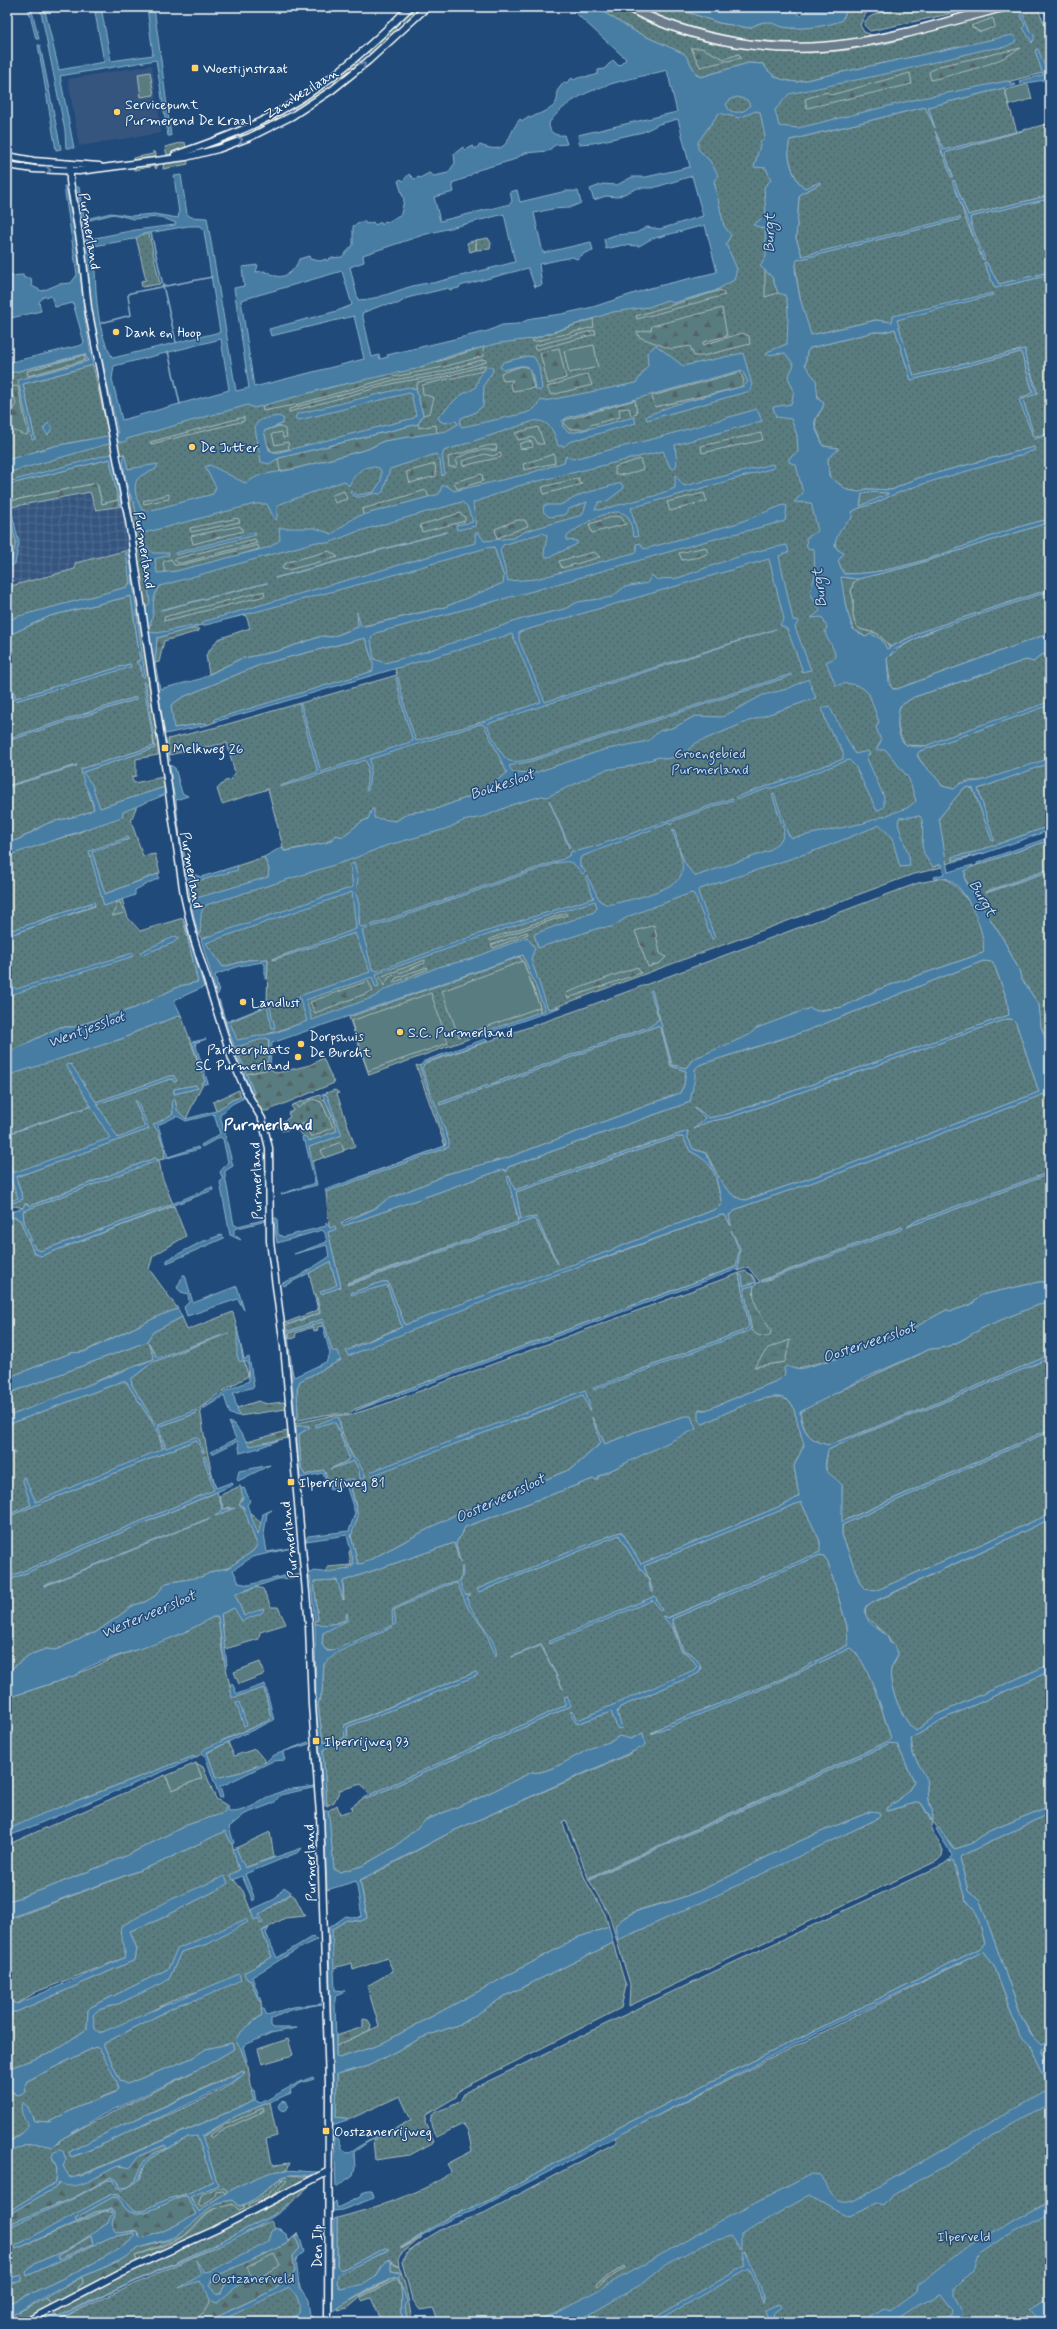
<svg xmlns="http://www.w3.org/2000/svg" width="1057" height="2329" viewBox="0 0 1057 2329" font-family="Mynerve,sans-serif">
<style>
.built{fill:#34547f}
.industrial{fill:url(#industrial-grid)}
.green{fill:url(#green-dots);stroke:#acbdbf;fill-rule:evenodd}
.forest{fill:url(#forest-firs);stroke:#acbdbf}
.wetland{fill:url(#wetland-marsh);stroke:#acbdbf}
.cemetery{fill:url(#cemetery-stones);stroke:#acbdbf}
.pitch{fill:#587b7f;stroke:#acbdbf}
.water{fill:#467da3;stroke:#90b1c8;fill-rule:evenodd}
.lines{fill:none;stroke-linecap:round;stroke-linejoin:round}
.stream{stroke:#90b1c8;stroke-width:1.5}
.tertiary-casing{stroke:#fff;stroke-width:9}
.primary-casing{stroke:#fff;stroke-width:11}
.tertiary{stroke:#1f4a7a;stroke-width:6}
.primary{stroke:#6c7d8b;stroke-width:8}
.oneway{stroke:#7992af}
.poi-dot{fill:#ffd166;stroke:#1f4a7a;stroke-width:1.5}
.labels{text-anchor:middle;stroke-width:3;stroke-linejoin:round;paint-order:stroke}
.poi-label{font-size:14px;fill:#fff;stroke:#1f4a7a;text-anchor:start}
.street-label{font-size:14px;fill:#fff;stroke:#1f4a7a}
.park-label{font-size:14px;fill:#d5dedf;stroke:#1f4a7a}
.water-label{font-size:15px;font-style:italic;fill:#d1dee8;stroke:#1f4a7a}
.quarter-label{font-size:16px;font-weight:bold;fill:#fff;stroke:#1f4a7a}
</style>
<defs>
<pattern id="industrial-grid" width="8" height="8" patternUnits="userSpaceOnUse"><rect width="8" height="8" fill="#34547f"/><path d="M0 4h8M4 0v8" fill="none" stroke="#526e92"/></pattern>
<pattern id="green-dots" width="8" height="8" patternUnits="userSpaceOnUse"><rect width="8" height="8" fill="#587b7f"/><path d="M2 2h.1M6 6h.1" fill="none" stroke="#526466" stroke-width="1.8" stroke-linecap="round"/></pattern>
<pattern id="forest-firs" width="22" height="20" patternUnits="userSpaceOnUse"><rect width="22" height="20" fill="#587b7f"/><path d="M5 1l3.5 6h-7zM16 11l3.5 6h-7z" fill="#526466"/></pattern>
<pattern id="wetland-marsh" width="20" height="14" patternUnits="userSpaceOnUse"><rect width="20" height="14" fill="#587b7f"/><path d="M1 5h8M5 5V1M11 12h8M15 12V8" fill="none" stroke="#526466"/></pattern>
<pattern id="cemetery-stones" width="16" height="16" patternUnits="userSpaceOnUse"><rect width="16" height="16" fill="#587b7f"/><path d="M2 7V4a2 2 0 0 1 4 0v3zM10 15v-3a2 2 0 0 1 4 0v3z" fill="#526466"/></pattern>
</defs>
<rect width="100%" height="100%" fill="#1f4a7a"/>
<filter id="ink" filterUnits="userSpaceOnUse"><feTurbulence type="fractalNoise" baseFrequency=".025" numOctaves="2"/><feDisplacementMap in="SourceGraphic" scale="8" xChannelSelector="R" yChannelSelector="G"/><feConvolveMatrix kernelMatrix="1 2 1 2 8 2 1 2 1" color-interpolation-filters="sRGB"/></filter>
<g filter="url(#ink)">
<!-- built -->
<path class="built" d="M152,65L161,133L79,146L68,79Z"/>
<!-- industrial -->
<path class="industrial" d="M90,491L96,510L121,506L124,511L129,550L75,563L76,569L7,587V567L15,564L19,543L11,507Z"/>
<!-- green -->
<g class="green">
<path d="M412,7H424L407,23L401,17Z"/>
<path d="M595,7H621L644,18L696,37L755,49L809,53L848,50L889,43L963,21L997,13L1020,11L1025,26L1024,30L1029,34L1032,43L1034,40L1019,7H1037L1050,37V81L1037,49L1035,50L1043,73L777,139L791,290L828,539L892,743L929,800L934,867L941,864L942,867L911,875L548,1010L522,950L311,1025L309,1021L268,1034L269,1056L265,1068L269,1063L270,1069L243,1075L224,1023L267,1006L268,959L248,960L223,967L198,934L200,933L198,903L189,900L185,883L264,857L269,869L268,880L515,785L498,780L479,793L436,809L408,813L396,821L368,819L361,822L342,837L337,835L325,843L284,851L268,789L222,804L217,789L225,781L231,780L235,773L227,743C207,747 189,750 169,755L168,739L221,726L397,675L394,666L215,720V722L207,725L206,723L174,728L170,705L183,697L262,664L365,638L373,662L374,659L367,631L510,589L495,543L486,547H494L504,577V583L445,607L355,628L332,637L322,636L278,651L240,659L209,674L206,655L218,639L250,628L246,615L215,621L157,638L149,632L148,628L151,624L147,606L145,609L124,454L115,457L124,511L121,506L114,457L18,482L110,459L118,500L102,504L97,483L10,501L7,493V371H18L85,354L88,361L20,380L35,439L23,384L93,365L109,437C84,440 60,444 36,451L37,457L725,279L687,107L735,85L793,88L991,40L797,82C782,81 771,77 763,64L748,63L701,77L697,75L684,54L636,32ZM359,917V925L372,969L355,933L273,959L354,931L356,929V920Z"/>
<path d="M636,7H673L719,23L750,28C774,13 775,29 797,28C813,27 828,21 843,18L849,7H883L866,13L860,25L864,32L872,35L833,44L809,45L733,40L668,21Z"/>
<path d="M906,7H982L870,31L864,25C866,12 894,10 906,7Z"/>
<path d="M392,26L398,31L372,56L366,50Z"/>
<path d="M357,58L363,64L336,85L331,79Z"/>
<path d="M321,87L326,93L296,111L293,105Z"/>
<path d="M1004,88L1017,132L944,150L943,149L941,151L953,176L945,154L947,152L1050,123V272L999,284L986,262L984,263L995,288L1050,275V440L1048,434L1034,437L1023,399L1038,393L1025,355V349L914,376L897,321L900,318L894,316L892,322L876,320L811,335C804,325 794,272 796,260L961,219L802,256L796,238L799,197L802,193L820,184L805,188C793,181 785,153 790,140L925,107L935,128L928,107ZM954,180L968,215L1047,196L1048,199L970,217L971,224L983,260L965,218Z"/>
<path d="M282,111L286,118L255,133L252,127Z"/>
<path d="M241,132L244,138L220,146L219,140Z"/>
<path d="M185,142L186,149L167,155L165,147Z"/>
<path d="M153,151L156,154V157L133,160V158L153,154Z"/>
<path d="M187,157L188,164L163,169L164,161Z"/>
<path d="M155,164L158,165L156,169L154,166L134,170L133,167Z"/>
<path d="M143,234H149L160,284L142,287L141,281L146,280L136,237Z"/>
<path d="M488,238L491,243L490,249L476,250V240Z"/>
<path d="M895,329L911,380L1021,352L1033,393L1022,397L1020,400L1034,439L1047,435L1050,445V519C982,533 914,575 844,574L838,561L841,555C841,551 836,549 835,545C833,535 846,523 852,518V512C858,507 868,506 875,503C925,478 981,465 1035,450L1034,447L918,478L892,490L866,489L859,492L847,490L829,476L828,458L838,448L823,446C818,425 809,429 823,407L805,365L807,352L810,348L874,332H884Z"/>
<path d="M7,502L17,540L13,563L7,564Z"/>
<path d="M1050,522V589L923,631L890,647C887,643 883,639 879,635C871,629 860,634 855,623C850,612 856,602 851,592L853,583L858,579L907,567Z"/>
<path d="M129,550L132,552L158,742V755L136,759V776L131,777L134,783L163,777L165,787L100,808L83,772L155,748L145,682L154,746L81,769L94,809C80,818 62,818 46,824C33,830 22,840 7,843V787L77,765L7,786V741L137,699L136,697L7,739V684L15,701L130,664L16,698L9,681H7V636L50,616L131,596L140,659L136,662L141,666L142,677L132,576L126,553C128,563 134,579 127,587L7,621V587L75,569V563Z"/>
<path d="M1050,591V633L897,689L891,688L887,659C910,631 1012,603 1050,591Z"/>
<path d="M1050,652V826L975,852L952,857V860L985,853L946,864L939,818L963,789L967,787L973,789L992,840L978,789L1046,764L980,781H967L954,789L942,786C936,774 922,767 917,754L920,751L1021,715L1046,704L945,738L927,746L906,745C897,734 896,719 900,706L914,697L1026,660L1034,662L1039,656Z"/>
<path d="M137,805L131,821L143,856L155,854L160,873L105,894L92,852L129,839L90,851L104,906L122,899L128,918L140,931L183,918L198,982L180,986L135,1008L73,1027H60L7,1053V936L95,906L94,902L7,932V856L27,848L78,833Z"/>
<path d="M1050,840V869L985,892L986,893L1050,871V1049L1041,1027L1039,1005L1021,978L1019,970L1003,939L965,879V871L969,868Z"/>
<path d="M944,878C965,888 990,930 983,953L879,989L843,1007L812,1011L693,1059L686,1068L672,1065L652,991H651L659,1019L651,1026L439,1103L440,1105L657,1026L661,1028L671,1066L686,1071L684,1085L680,1093L507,1158L443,1175L437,1179L386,1200L376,1208L345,1220L341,1224L343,1226L504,1169L506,1172L508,1167L690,1102L695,1069L699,1065L806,1031L983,961L993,962L1007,999L1009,1015L728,1114L709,1118L694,1108L705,1118L704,1121L694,1129L707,1122L731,1117L1007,1019H1012L1016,1023L1039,1092L840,1168L746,1200C725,1199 715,1168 706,1153L693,1149L687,1136L688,1131L515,1190L509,1176L518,1222L347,1283L348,1285L533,1219L535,1220L558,1264L536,1217L521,1219L516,1192L677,1137H683L690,1151C719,1165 714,1177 722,1204L716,1209L592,1258L593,1262L721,1215H725L731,1226L729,1215L739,1208L842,1172L1044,1094L1050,1103V1172L916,1221L907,1227L1050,1174V1282H1039L981,1295L972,1304L952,1311L946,1310L903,1334L884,1338L849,1355L795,1369L779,1380L706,1410L699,1409L703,1424C724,1414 752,1399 774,1397C782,1396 789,1400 793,1406L804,1445L794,1466L799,1496L788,1503L641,1564L622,1532L617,1533L477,1589L479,1592L619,1535L636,1563L648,1578L651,1592L653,1591L644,1566L801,1502L820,1541L821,1552L667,1618L663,1616L673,1628L681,1650L691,1657L697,1666L694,1671L578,1720L573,1711L576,1723H579L611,1712L618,1729L621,1728L617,1712L620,1707L699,1673L701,1668L693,1655L683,1650L672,1619L820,1555L824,1556L828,1562L847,1626L848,1645L784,1678L665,1725L651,1733L777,1683L850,1648C869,1659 883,1716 891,1738L889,1741L590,1877V1879L890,1743L897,1744L914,1781C910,1792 896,1802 886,1809L887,1811L919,1802L922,1804L931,1821L932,1809L928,1801L926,1778L913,1754L911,1739L941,1720L1050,1671V1806L987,1832L971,1844L955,1849L933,1822L931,1829L943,1850L942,1856L937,1861L629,2006L630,1984L609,1915L589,1880L566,1820L562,1822L586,1881L605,1914L609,1927L579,1937L379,2045L339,2058L336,2056V2046L379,2026L367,1986L393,1971L387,1958L353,1970L352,1963L333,1968L332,1929L347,1920L361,1921L367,1918L360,1880L368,1877L453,1831L632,1753L643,1733L631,1739L617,1737C613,1743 599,1744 592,1748C579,1754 545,1776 532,1772L479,1798L426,1820L395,1847L362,1866L340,1872L334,1869L328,1811L337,1805L340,1814L352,1810L351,1807L365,1797L366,1799L569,1707L567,1702L566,1705L370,1795L361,1784L340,1790L334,1802L327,1806L323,1751L331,1743L323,1742L318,1704L322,1692L324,1664L332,1651L326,1650L322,1645L323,1632L348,1620L347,1614L345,1620C336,1624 324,1626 315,1624L314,1621L318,1620L314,1581L338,1580L344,1600L343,1581L454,1543L460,1563L456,1543L465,1527L593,1479L597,1480L599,1476L624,1464L685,1416L640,1430L605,1444L592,1417L601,1443L573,1468L488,1504L462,1511L364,1563L358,1564L351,1536L357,1510L351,1487L352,1482L339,1483L331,1487L324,1470L305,1475L301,1468L299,1434L309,1428V1426H296L298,1461L293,1424L334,1415L347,1416L382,1405L745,1271L752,1275L756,1282L743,1286L742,1276L739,1274L749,1326L745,1330L624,1376L749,1331L751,1327L744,1288L760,1282L748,1267L738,1271V1266L386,1397L355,1409L347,1415C329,1411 311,1419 293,1421V1392L295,1418H298L297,1388L300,1381L341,1360L332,1352L323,1319L289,1331L287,1330L288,1339L285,1323L318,1310L309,1273L330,1261L337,1285L321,1294L341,1287L328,1232L336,1229L330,1228L329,1225L326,1192L362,1176L445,1146L416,1065L418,1066L586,1007L918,883ZM902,1227L762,1282V1280ZM382,1282H388L405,1325L506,1288L348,1356L354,1346L402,1327L387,1285L351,1293ZM553,1407L371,1475L490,1427ZM339,1418C343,1441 352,1457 366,1476L360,1477L359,1470L354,1461L330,1469L347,1461L349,1457L336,1424L333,1422ZM655,1596L661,1610L660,1611L653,1599L548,1643ZM476,1672L477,1675L415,1701L347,1727L348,1735L335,1744L345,1737L344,1725ZM872,1811L875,1820L632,1934L615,1926C628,1909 655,1906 675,1900C709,1889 740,1870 771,1855C804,1838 838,1825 872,1811Z"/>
<path d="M519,957L523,961L540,1007V1013L369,1075L349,1017Z"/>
<path d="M181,1015L205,1081L201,1083L202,1085L186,1119L177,1110L175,1099L172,1101L173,1114L154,1125L158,1131L165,1151L164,1159L159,1160L162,1177L173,1204L40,1251L35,1249L24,1222L23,1211L158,1160L155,1158L29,1206L25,1203L23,1208L15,1206L7,1208V1205L23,1199L16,1177L149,1129L135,1101L145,1127L118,1139L97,1104L170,1079H173L175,1082L177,1081L174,1076H170L96,1102L69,1064L114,1138L12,1177L20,1198L7,1203V1066L58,1047L65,1057L127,1037L135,1032ZM196,1085L198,1088L174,1094V1089Z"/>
<path d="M335,1090L339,1093L337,1094L355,1146L311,1162L309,1147L342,1135L323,1094Z"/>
<path d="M174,1206L186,1236L153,1256L149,1269L178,1309L161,1315L83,1352L71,1353L7,1378V1220L15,1217L20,1220L34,1253L41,1256Z"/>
<path d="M1050,1300V1355L925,1408L829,1445C809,1441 803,1431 800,1412L812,1404L930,1349C956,1349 966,1335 989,1325C1009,1316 1030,1309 1050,1300Z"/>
<path d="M233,1312L248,1376L217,1395L200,1408C205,1443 211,1477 223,1510L215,1516L230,1510V1507L224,1509L219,1496L240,1486L244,1494L239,1504L262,1524L259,1536L250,1516L246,1514L257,1545L253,1551L228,1568L214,1571L201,1577L166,1583L155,1596L145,1602L134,1605L95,1633L86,1635L63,1647L55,1650L46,1649L29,1655L7,1672V1581L215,1493L212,1491L7,1578V1517L196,1440L204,1452L195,1437L169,1449L166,1448L158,1427L197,1413L159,1424L154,1422L132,1385L131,1379L153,1362L229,1333L157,1358L149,1343L154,1359C108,1373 66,1398 20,1412C14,1413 12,1418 7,1419V1394L146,1342L153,1332L182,1317L187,1330Z"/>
<path d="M322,1322L323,1326L317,1327L318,1330L314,1331L313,1327L296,1333L295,1338L289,1339V1333Z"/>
<path d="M1050,1358V1429L841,1522L842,1485C824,1471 824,1472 828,1450L862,1434L927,1409Z"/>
<path d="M123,1381L127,1383L157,1430L163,1450L36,1502L23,1477L31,1505L7,1515V1445L12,1453L15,1454L7,1441V1425Z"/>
<path d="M1050,1431V1514L875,1591L865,1589L860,1583L842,1535V1525Z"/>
<path d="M1050,1519V1664L936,1715L916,1731C903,1723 887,1683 891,1669C893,1663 899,1659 897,1652L887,1636L865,1616L866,1606Z"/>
<path d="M257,1587L263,1589L271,1607H278L286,1624L260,1632L259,1639L225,1649L221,1614L234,1608L244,1616L235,1594Z"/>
<path d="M213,1617H218L222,1650L232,1695L238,1696L264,1688L271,1717L270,1720L223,1740L195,1758V1756L83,1798L7,1830V1698L63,1680L119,1656L185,1632Z"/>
<path d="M228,1742L234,1756L255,1749L266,1762L241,1772L216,1778L207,1753Z"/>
<path d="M196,1763L203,1767L216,1799L228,1806L224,1813L187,1825L126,1856L50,1887L12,1900L7,1899V1845L165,1775L172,1790L202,1778Z"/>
<path d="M1050,1813V2064L1022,2019L980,1901L968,1891L960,1859L961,1856Z"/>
<path d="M225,1831L232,1844L239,1870L230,1875L243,1891L254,1919L258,1917L262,1923L259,1915L291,1894L295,1897L305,1916L285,1918L262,1931L272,1957L257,1965L246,1978L251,1981L259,2001H261L262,2015L251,2023L241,2049L248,2067L254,2101L74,2178L68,2176L63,2166L64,2163L52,2156L57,2169L56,2182L7,2212V2153C16,2148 27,2144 38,2144C47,2144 50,2147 59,2143L60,2140C117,2107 178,2083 234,2049L232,2043L206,2049L192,2058L127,2084L120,2080L103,2044L180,2004L189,2002L202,1990C193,1993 184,1995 176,1999C157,2007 115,2034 96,2032L92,2024L93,2015L98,2010L118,2004L169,1979L181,1952L208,1944L205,1938C186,1943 174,1951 168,1969L91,2007L88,2010L87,2029L51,2053L7,2069V2031L12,2012H16L135,1960L137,1949L130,1931L158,1920L221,1888L217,1879L120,1931L126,1948L124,1958L36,1992L17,2004L12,2002L7,1979L10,1919L159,1863ZM239,2072H245C228,2094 149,2121 122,2135C105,2143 89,2152 71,2157L69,2152L114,2129Z"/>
<path d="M270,1832L274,1857L244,1868L236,1848Z"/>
<path d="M949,1860L953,1861L966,1901L973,1907L977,1915L985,1943L979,1949L618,2128L490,2200L451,2216L401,2249L422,2237L401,2254L398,2259L399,2266L389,2259C382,2263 381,2268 378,2274C372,2284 351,2291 340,2289L337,2283V2275L388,2250L385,2248L341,2270L337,2266V2218C361,2212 437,2189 451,2171L447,2164L472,2151L468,2131L463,2124L436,2137C421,2107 440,2114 459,2102C462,2100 462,2095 466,2092L711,1973L944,1864Z"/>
<path d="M613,1943L626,1986L621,2008L459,2090L456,2097L426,2115L425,2123L434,2142L410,2155L375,2160L373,2140L411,2120L400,2096L350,2119L336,2117L337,2074L368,2066L421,2038L463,2023L505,1996Z"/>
<path d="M984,1951L995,1968L1020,2037L1031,2048L1047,2080L1050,2079V2322H439L433,2308L420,2310L412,2299L402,2262L407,2253L429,2237L447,2226L484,2213L617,2142L615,2137Z"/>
<path d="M95,2047L100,2049L118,2082L117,2091L76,2108L49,2122L34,2121L28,2107L22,2110L28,2123L25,2131L7,2143V2088H10L14,2094L18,2095L26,2092L25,2085L27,2081Z"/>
<path d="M270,2102L277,2136L266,2139L270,2160L274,2165L290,2163L287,2170C261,2172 218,2195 199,2212L190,2196L218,2185L202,2137L236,2116Z"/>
<path d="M197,2135L213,2181L189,2193L168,2199L142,2211H133L117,2194L109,2195L16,2249L105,2211L113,2213L108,2223L102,2227L71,2248L36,2263L26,2272L27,2276L111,2237L134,2233L136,2235C128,2250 28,2295 7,2304V2285L21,2280V2275L7,2279V2264L12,2262L7,2250L9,2259L7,2262V2228L108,2180H114L117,2184L140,2179L145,2164L149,2159L188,2137Z"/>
<path d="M288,2175L315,2177L222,2225L137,2261L135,2256C150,2250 170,2245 184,2236C205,2222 213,2195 244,2208V2205C261,2197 272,2182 288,2175Z"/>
<path d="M313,2182L290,2204V2203L273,2215L212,2246L58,2316L54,2315L55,2310L127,2271L229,2227Z"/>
<path d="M271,2221L275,2229H281L288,2241L298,2232L302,2248C286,2276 306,2290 310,2316L321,2321L53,2322Z"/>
<path d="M91,2236L93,2244L59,2259L57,2256Z"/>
<path d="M82,2277L83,2283L78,2288L80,2292L48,2307L50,2304L46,2298Z"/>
<path d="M396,2277C406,2288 399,2308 403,2322H382L371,2298L362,2301L360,2294Z"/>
</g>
<!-- forest -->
<g class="forest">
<path d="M993,18L995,27L980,32L971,26Z"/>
<path d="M691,48H702L724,59L739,54L741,58L700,67Z"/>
<path d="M1021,48C994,66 962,72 931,80L929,72L939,66Z"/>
<path d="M910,73L912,84L807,108L805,99L827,92L831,95Z"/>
<path d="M476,240V250L470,252L467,243Z"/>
<path d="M721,290L725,295L637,319L636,316Z"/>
<path d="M722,308L727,336L703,342V345L742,333L749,336L750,344L703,356H694L690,346L671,349L639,337L637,332L651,330L652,326Z"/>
<path d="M593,319L594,327L533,342V339Z"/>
<path d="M595,330L596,334L535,350L534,346Z"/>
<path d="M483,347L484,356L439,368L393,377L299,404L263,411L262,405L273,402L399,370L415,369Z"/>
<path d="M559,348L566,378L548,384L540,353Z"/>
<path d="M84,355L85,360L28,376L27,371Z"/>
<path d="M485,359L486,362L441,375L395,383L289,412V409L394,380L440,372Z"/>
<path d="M486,365L483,371L422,385L423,394L434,398L430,413L423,415L416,389L418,382L441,378Z"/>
<path d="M522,366L529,368L534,388L513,391L510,384L513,380L503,381L501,373Z"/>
<path d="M740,372L744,381L741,387L655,407L652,396Z"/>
<path d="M588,374L592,385L551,395L547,387Z"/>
<path d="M18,386L28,434L25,435L7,428V419L16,404L14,396L7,394V387Z"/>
<path d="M635,400L637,413L631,415L629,408L619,409L620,417L590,425L587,429H569L564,424L565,420Z"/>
<path d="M244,417V421L151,444L150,442Z"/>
<path d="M418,424L419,428L436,425L437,433L384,441L368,449L294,469L280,471L278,459L279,458Z"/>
<path d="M279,426L285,429L287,437L283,438L282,432L272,434L275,445L288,442L289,449L272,452L266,442L264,431Z"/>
<path d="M538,427L544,444H538L534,437L518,440L515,433Z"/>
<path d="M761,433L763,440L702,453L701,446Z"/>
<path d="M528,441L532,442L533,447L521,449L519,444Z"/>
<path d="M496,445L497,450C491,451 489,449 484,450C476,450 461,455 456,460L458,465L456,467H449L448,457L486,446Z"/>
<path d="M501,453V457L463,466L462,461L485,454L492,456Z"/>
<path d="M554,454L555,463L524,470L523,464Z"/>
<path d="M640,459L643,469L626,475L615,474V467Z"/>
<path d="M435,464L436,476L410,483L406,472Z"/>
<path d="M482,474L483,481L457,489L454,482Z"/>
<path d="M579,478L578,482L582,484L544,494L542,487Z"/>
<path d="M97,483L102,504L118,500L121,506L96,510L90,492L11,507L10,501Z"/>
<path d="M426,490L429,497L363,516L362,509Z"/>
<path d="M344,491L347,499L335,503L332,495Z"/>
<path d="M704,493L707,501L670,511L667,502Z"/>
<path d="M169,494V499L144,504L143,501Z"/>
<path d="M460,513L465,517V521L422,532L420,525Z"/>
<path d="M615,516L621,517L626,524L592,533L589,524Z"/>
<path d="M238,518L240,522L191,532L190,528Z"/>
<path d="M517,520H525L528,526L497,538L495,529Z"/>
<path d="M240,526L243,531L193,544L191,536Z"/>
<path d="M255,539L257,543L182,563H178L174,559Z"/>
<path d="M258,545L259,549L195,568L165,573L163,562L171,559L174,565H181Z"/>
<path d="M706,547L708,553L700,557L682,560L679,553Z"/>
<path d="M329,551L338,557L288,570L282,569L283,565L288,562Z"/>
<path d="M594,552L600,557L562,568L559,561Z"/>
<path d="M264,591L265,596L164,621V617Z"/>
<path d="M189,629H199V631L164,641L159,662L155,663L157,638Z"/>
<path d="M120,902L124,913L112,916L116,910V903Z"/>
<path d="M566,913L567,915L491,941L489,939Z"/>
<path d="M654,925L660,953L666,957L660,963L648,967L635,931Z"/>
<path d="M527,932L528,934L493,948L491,945Z"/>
<path d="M523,955L525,957L548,1010L540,1013V1007L523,961L519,957Z"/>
<path d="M425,960V963L389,977L384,986L380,977Z"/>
<path d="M427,967L428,969L393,983L396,978Z"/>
<path d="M637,967L641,973L568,998L566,993Z"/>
<path d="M368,981L373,991L315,1013L310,1002Z"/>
<path d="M323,1058L334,1083L267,1111H261L252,1095L254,1093L246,1074L270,1069L277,1073L310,1065Z"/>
<path d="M239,1090L241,1097L232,1100L216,1111L213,1102Z"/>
<path d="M320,1095L322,1099L326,1100L337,1131L309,1141L295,1128L304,1123L333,1127L321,1102L298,1108L295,1104Z"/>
<path d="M258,1401L267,1404L283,1402L285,1403L286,1409L239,1416L237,1408Z"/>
<path d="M287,1431L288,1438L250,1446L246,1442Z"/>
<path d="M351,1549L354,1564L344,1570L326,1572L328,1567L351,1565L349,1552Z"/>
<path d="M363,2019L368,2020L371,2025L370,2030L336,2046V2036L363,2027Z"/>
<path d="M263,2108L264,2111L227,2128L211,2138L209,2136L223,2126Z"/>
<path d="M166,2145L167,2148C161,2151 152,2153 147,2158C139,2165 137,2193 119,2187V2183L111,2177L75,2197L7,2225V2215L53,2189L60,2182L97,2177L117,2166L126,2167L139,2156Z"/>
<path d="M283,2179L287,2181L274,2194L250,2208L249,2204L267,2195Z"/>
<path d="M217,2188H224L228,2191L225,2193L223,2191L216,2192L214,2197L201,2207L198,2205L202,2194Z"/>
<path d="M182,2196H187L196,2214C178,2224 160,2235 140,2238L139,2234L135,2230L117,2234L112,2224L114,2213L111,2209L95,2212L77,2221L75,2218L113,2197C121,2197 121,2203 126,2209C137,2222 169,2201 182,2196Z"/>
<path d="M232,2200L239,2206L244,2205V2208L239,2210L233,2204L211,2210L184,2236L135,2256L137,2261L80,2292L78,2287L83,2283L82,2277L121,2260L139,2248L169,2240L203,2215L208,2209L217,2203Z"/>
<path d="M298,2232L295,2236L300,2248L293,2256L295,2272L274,2290L231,2310L217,2318L206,2322H192L204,2312L211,2300L217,2303L228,2291L232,2290L225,2284L221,2293L216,2295L210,2284L215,2276L276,2249L286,2244Z"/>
<path d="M391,2262L399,2266C406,2285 409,2302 412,2322H408C404,2307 403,2291 398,2276L399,2272L391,2271Z"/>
<path d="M624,2266L625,2268L597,2286L596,2284Z"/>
<path d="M394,2278L395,2280L361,2297L348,2308L338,2310L340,2306Z"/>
<path d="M46,2298L50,2304L48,2307L19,2322H7V2318Z"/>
</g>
<!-- wetland -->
<g class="wetland">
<path d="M765,270L772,277L778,293L765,297Z"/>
<path d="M868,492L888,493L889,494L860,507L862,494Z"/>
<path d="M840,577L858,579L853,583L851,592C856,602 850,612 855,623C860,634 871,629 879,635C883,639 887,643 890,647L887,649L880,639L871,634L866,637L853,629L846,608Z"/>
<path d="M754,1285C751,1302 761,1316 771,1330L770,1336C761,1337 754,1336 751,1327L744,1288Z"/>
<path d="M790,1340L785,1362L754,1367L768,1348Z"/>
</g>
<!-- cemetery -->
<path class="cemetery" d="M312,1099L321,1102L333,1127L311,1137L304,1123L295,1128L282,1131L275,1124L278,1122L279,1124L290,1117L288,1113L294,1110L291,1106L295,1104L298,1108Z"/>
<!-- pitch -->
<g class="pitch">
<path d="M150,72L154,95L141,97L138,74Z"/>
<path d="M1028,84L1032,99L1009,105L1005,90Z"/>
<path d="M594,345L598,367L569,373L564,351Z"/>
<path d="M523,961L540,1007L459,1037L442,991Z"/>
<path d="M431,993L448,1043L368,1071L351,1021Z"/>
<path d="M341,1142L344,1151L324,1158L321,1150Z"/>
<path d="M260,1662L265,1674L239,1684L234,1672Z"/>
<path d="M196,1763L202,1778L172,1790L166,1776Z"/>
<path d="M288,2039L293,2055L262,2064L258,2049Z"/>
<path d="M274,2254L280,2266L253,2279L247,2267Z"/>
</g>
<!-- water -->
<g class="water">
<path d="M28,7H31L39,39H36Z"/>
<path d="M40,7H44L59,70L104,62L94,7H101L111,61L153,55L147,7H154L171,136H168L156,60L60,76L74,148H66L65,131Z"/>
<path d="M569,7H595L636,32L685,54L697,75L701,77L748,63L763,64C771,77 782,81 797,82L1012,35L1016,38L1015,42L1005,47L983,50L895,72L789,94L775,110L779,126L798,128L917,99L1007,81L1016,85L928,107L935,128L925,107L790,140C785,153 793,181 805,188L820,182V184L802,193L799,197L796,238L802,256L960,217L961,219L797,260L795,270L800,298L811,335L876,320L892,322L893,316L993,293V295L897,320L913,373L914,376L1025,349V355L1036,392L1038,393L1023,399L1034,436L1048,434L1050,445L1047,435L1034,439L1019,400L1033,392L1021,352L911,380L895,329L884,332H874L810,348L807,352L805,365L816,380L818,399L824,403C823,409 819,412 816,418C811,427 821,437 823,446L838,448V450L828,458L829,476L847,490L859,492L866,489L892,490L918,478L1034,447L1035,450C982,470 926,478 875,503C868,506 858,507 852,512V518C844,525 836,534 835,545L838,550L844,553L838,561L844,574C914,575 982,533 1050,519V522L907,567L858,579L841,577L846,608L853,629L865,637L871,634L881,639L887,649L923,631L1050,589V591L928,632L894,650L887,659L889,684L893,689H897L1050,633V652L1039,656L1034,662L1026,660L914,697L900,706C897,716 895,739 907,745C913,748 923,747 928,745C934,743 939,740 945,738C978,725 1013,715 1046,703L1047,706L920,751L917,755C922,767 936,774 942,786L954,789L961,783L980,781L1045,760L1047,764L978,789L994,840L992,841L973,788L967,787L963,789L939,818L948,872L973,865V866L965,871V880L1003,939L1019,970L1021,978L1039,1005L1041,1027L1050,1049V1103L1044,1094L842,1172L739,1208L729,1215L731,1226L725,1215H721L508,1292L348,1356L346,1351L402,1327L387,1285L351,1295V1293L382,1282H388L405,1325L477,1298L591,1258L716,1209L722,1204C715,1177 718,1165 690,1151L683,1137H677L516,1192L521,1219L536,1217L558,1264L535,1220L533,1219L347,1285V1284L518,1222L519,1220L507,1177L509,1176L515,1190L688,1131L687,1136L693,1149L705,1153C715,1168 725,1199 746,1200L840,1168L1039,1092L1016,1023L1012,1019H1007L731,1117L707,1122L694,1129L705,1118L694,1108L695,1107L709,1118L728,1114L1009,1015L1007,999L993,962L983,961L806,1031L699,1065L695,1069V1077L690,1102L508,1167L506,1172L504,1169L343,1226L341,1224L376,1208L386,1200L437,1179L443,1175L507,1158L680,1093L684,1085L686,1071L671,1066L661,1028L657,1026L440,1105L439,1103L651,1026L659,1019L650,991L652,990L672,1065L686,1068L693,1059L749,1035L757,1028L810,1008L817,1011L843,1007L879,989L983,953C988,935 964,880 944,878C941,877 937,879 935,879L934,877L944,874L941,864L933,867C916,847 925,843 922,820L920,816L899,818L898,824L909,856L910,866L900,867L892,838L880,825L820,849L700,889L698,892L715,938L712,939L694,894L691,893L629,916L612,927L599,928L538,948L534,934L594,912L597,908L595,901L507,928L376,974L379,987L376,988L372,977L306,1000L312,1020L374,997L384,990L438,967L471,959L527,937L535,948L531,959L548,1009L561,1007L475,1038L473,1036L545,1010L523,955L272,1043L270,1064L265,1068L269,1056V1040L266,1038L236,1047L254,1093L232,1104L220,1115L233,1166L225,1171V1176L234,1225L238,1226L267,1219L277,1218L278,1234L283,1237L326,1226V1222L330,1228L335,1226L336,1229L328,1232L341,1287L321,1294L320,1292L337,1285L330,1262L284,1286L282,1283L298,1277L329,1257L327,1245L294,1254L327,1242L325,1233L322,1230L277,1243L274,1221H266L234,1229V1234L241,1240L230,1235L220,1182L223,1179L220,1172L228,1162L223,1139L220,1137L202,1147L201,1145L220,1134L214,1114L186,1121L177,1116L158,1125L168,1157L198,1147L199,1149L164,1159L165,1151L158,1131L153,1125L173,1114L172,1101L175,1099L177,1110L186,1119L216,1111L232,1100L251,1093L224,1017L227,1022L266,1006V1000L268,999L275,1028H272L267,1006L230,1022L237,1040L274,1033L307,1021L299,996L370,972L355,933L273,960V959L356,929L352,892L206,943L223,967L248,960L268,959L267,979H265V965L263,962L239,966L215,975L219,993L217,995L201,939L353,887L350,865L354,863L358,878L356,894L359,904V925L361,927L367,926V929L362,930L372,969L377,971L487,931L594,898L585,877L587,876L600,901L608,905C624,901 675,891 681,875C686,862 676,842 672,830L674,829C679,845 682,866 696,876L769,851L782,839L784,831L772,794L774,793L788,834L792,838L864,823L907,808L916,801L909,779L886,750H876L881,741L876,727L879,722L869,694C861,684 847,681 836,686L826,662L835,658C836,647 825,640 825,630L827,628L822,617L811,618L820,611L810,592L815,576L814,549L807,548L806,538L818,531L811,503L794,502L803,493L796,465L789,462V458L798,452L797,435L791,419L776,417L773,407L791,404L794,391L788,377L794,365L785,353L766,355L769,351L787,344C787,331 790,305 785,295L778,293L772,277L760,266L766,257L765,229L753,225L766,215L764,187L771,180L766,168L754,167L761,141L765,137L760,112L756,111L739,118L719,113L698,142V149L710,161L718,175L714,181L724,226L731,235L726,244L737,269L734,280L715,291L673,303L667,300L649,307L613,312L532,339L500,343L456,354L415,369L331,387L254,408L248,405L127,439L125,442C117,443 116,439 108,444L7,473V460L54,446L118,434L92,312L85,240L135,230L175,225L176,223L161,217L133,219L114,214L86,221L87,230L84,231L76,187H79L82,209L86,219L111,213L131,216L154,214L178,218L179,213L174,176L181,175L187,214L191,217L207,218L236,391L249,388L234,288L244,286L242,267L258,265L256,272L265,271L266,273L269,272C281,283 295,272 299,259L309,256L310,259L320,261L326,259L327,261L330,258L342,257L353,245V226L364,221L366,224L373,222L375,225L381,222L382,225L385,221L388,222L401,214L404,200L398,181L401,179L403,181L409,174L414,179L419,177L420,178L429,173L434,176L448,173L455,163L454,154L463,147L466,150L473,146L475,149L480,145C511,157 506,135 520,119L523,121L529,117L531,118C540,111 561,111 557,91L564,82L566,83L572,78L574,80C581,75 590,78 598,74V70L604,69L613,60L619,66L626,59ZM667,70L677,112L578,135L579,144L593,143L643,132L659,124L678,119L690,167L646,177H632L617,185L603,184L590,189L594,200L606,196L617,197L638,188H653L692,176L703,216L660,229L647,227L636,233L615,235L604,239L606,249L623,245L639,246L651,239L705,225L717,272L650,288L593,307L562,314L532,318L518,324L502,325L488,331L387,355L388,357L380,359L379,355L372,357L362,313L383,305L398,304L407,298L448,288L450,290L459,288L460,286L528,268L535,287L542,285L539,264L572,257L577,259L585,253L593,251L591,242L543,253L534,213L552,209L569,208L581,203L578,191H566L520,202L517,190L510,192L512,201L510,204L440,221L434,197L454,192L452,183L466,178L478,170L513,160L525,153L548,151L555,145L567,144L564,135C555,136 549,133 549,123C576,86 625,81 667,70ZM737,97L747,100L750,105C745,113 736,114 729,110L726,104L731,99ZM504,214L515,262L433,283C407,283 384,300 358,300L350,267L364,262L363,255L423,235ZM188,226H201L204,231L220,332L113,358C94,330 96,279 94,246L134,239L143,234ZM342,271L352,305L337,311L269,329L271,336L354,316L364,359L254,387L241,300ZM221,339L229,390L122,420L112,379L114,366ZM868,492L888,493V494L860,506L862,494Z"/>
<path d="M673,7H753L767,12L773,7H792L800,16L811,7H831L834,9L849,7L841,21C825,26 808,29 791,28C771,27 771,15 750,28L719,23Z"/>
<path d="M1044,7H1050V29Z"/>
<path d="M1019,9H1021L1030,32L1034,34V40L1032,42L1023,28L1025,26Z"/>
<path d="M38,45H40L61,149L56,150Z"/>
<path d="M1038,49L1050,79L1020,84L1019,81L1043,75L1035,50Z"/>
<path d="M1027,129L947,152L945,154L953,177H951L935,131L944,150Z"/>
<path d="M954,180L968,215L1048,196V199L970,217L971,224L985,259L983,260L952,181Z"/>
<path d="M64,186H66L77,244L85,319L93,365L23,384L35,439L32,440L18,380L88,361L85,354L7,374V363L82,345L84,342L73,303L55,307L51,296L43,297L39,302L41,311L7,319V276L23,275L24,278H31L32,286L42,291L59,284L71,283L77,275Z"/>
<path d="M986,262L999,284L1050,272V275L995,288L984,263Z"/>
<path d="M656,345L683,366L743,353L752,385L750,391L647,420L646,416L674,405L744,386L748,382L742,370L566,418L562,421L563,427L569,432H576L634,417L636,423L569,442L565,446H558C555,433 549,419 534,421L444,451L442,457L445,473L442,476L440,461L436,454L390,469L383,492L380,494C368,491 361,503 350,493L351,491L358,495L374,492L381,481V471L379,468C364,463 354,474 349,486L344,481L280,504L277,508V519L275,520L267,504H255L140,534L134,502C128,496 121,461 124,453L128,469L158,464L156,469C151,472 140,474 137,480C132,488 138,503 142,510L148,511L213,494L216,487L205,467L210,465L245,483L260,475L294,469L368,449L384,441L446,431L458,424L456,421L445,423L440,421L438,417L459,396L475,388L480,375L487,367H492L493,371L484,385L483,406L474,413L461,418L460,425L462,427L526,413L534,409L541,400L544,401L636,383L648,365L647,353Z"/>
<path d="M528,356L534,357L539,366L542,389L540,391L535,389C531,362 529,363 504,370L500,367L503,362Z"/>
<path d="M408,387L416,389L423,415L418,424L279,458L269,464L261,462L255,428C257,417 270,418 279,416L284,419L282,424L264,431L269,450L276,453L414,418L416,415L411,394L409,393L299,420L295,418L297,414Z"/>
<path d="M757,409L762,421L675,445L677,464L674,469L670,467L663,451L518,486L473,503L476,526L457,530L456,525L473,522L467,506L462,502L356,532L329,543L316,542L160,586C148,601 158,613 148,628L145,609L150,603L142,543L153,553H169V555L155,559L157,573L176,571L270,547L280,540L279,528H315L332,534L355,517L439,494L442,486L446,485L454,491L527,474L564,462L566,456L573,459L653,439Z"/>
<path d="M48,423L52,428L48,435L43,429Z"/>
<path d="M110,454L113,455L121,506L119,504L110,459L7,485V482Z"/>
<path d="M773,464L774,468L631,508L638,536L634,537C632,531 631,522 628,517C615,501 578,528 567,536L566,540L577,541V544L550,557H546L544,554L547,535L542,533L503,545L500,550L508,581L536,579L637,552L636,544L640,543L644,549L738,523L783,505L787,506L785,521L703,542L533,591L376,633L371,639L374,659L385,663L428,651L522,619L564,609L578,602L612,597L624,587L647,583L652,575L657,580C665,577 673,580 681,577C716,564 750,551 787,545L789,552L779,556L793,620L799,621L795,627L811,670L801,672L802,669L787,629L780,625L784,619L769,559L519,632V640L545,702L776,629L487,724C489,731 503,760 510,761C516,763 525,760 532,759L791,674V676L532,761L509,766L512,772L534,773L603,750L648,741L659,731L675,727L695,716L722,717L763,695L787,689L808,679L816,698L749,721L696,743L681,756L666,759L659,757L632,766L605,770L547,797L542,796L514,804L486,816L463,821L446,829L385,846L350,860L206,905C198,913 202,923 200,933L198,934C186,886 181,837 173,788L170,789L172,785L170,765L175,768L182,793L188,796L176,800L179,835L190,873L201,877L237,866L238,870L191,883L193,899L268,877L269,869L264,857L282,847L284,851H287L329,842L337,835L342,837L361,822L368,819L372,809H374V818L396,821L408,813L436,809L479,793L507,773L484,725L481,724L370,759L371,767L368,790L366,791L368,767L366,760L280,787V786L318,772L299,704H301L321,772L413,741L404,713L396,678L398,677L406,711L416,741L485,721L541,702L512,634L215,722V719L373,671V662L365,638L262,664L183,697L171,705L174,728L206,723L207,725L165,734L149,632L157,633L197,625V627L157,638L155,663L160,689L200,679L240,659L278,651L322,636L332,637L358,627L357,612L361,627L445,607L503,583L504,577L494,547L486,548L383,578L202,626V622L475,543V533H479L484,541L513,538L526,531L582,515L587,502L569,509L564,515L549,517L543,511L544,505H560L582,494L621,483L624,488L607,501L599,502L595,509L599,510L654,496L675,488V475L684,486Z"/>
<path d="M7,493L19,543L15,564L7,567V561L12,559L16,542L7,506Z"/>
<path d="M255,532L256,535L176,555L175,553Z"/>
<path d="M129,552L145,677H142L141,666L137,664L140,659L131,596L50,616L7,636V621L19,616L127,587L130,583L126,553Z"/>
<path d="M130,664L131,667L15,701L7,684L9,680L16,698Z"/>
<path d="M143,682H145L154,738H153Z"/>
<path d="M136,697L137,699L7,741V739Z"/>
<path d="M829,706L855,754L868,751L870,754L866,756L884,797V807L877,811L855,766L849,760L773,788H769L738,799L736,797L843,759V752L827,725L822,708Z"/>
<path d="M154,743L155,748L83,772L92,785L100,808L165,787L164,795L123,812L122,817L7,856V843C22,840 33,831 46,824C62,818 79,818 94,809C92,795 82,784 81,769L151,747L154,746Z"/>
<path d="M77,765V766L7,787V786Z"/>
<path d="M732,798L733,800L673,821L671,825L669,823L583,856L580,858V866L586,872L583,874C572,862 573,860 557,863L372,927L371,925L563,859L570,855L572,850L574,852L596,846Z"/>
<path d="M549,800L570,847L569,848Z"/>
<path d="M1050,826V830L985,853L952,860V857L975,852Z"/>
<path d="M128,837L129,839L92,852L105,894L158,874L159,878L135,890V895L104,906L89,851Z"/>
<path d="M1050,837V840L977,865V863Z"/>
<path d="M1050,869V871L985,893V892Z"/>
<path d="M94,902L95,905L7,936V932Z"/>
<path d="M183,918L204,987L174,1000L181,1015L135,1032L127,1037L7,1076V1053L60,1027H73L135,1008L180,986L198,982Z"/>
<path d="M176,936L179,938L173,943L141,955L140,952Z"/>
<path d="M133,953L134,956L7,996L11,987L7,980L16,989Z"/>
<path d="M206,1039L195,1043L208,1083L202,1085L201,1083L205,1081L192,1042Z"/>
<path d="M485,1039L488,1041L426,1062L422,1068L449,1141V1147L326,1192L325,1190L445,1146L446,1143L420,1067L424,1061Z"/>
<path d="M71,1064L96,1102L170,1076H174L177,1081L174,1082L173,1079H170L97,1104L118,1138L145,1127L135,1101H137L149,1129L16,1177L23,1199L7,1205V1202L18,1198L11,1180L8,1178L11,1174L7,1156L13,1173L110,1138L66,1065Z"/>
<path d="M196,1085L198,1088L174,1094V1089Z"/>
<path d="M322,1094L327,1095L342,1135L309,1147L317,1185L281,1194L315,1183L305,1141L303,1142L302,1137L305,1136L309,1141L337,1131L333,1116Z"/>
<path d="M155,1158L159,1160L23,1211L24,1222L35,1249L40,1251L167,1206L212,1187L213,1190L41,1256L34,1253L20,1220L15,1217L7,1220V1214L23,1208L25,1203L30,1206Z"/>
<path d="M1050,1172V1174L907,1227L916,1221Z"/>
<path d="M902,1227L903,1229L762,1282L761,1281Z"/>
<path d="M731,1230L740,1248L738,1269L355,1411L386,1397L736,1267L739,1250Z"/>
<path d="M221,1235L224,1238L167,1263V1260L201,1242Z"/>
<path d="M739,1274L742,1276L743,1286L756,1282V1285L744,1288L751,1327L749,1331L594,1390L593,1388L745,1330L749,1326Z"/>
<path d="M183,1275H185L193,1303L237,1286L244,1310L238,1299L187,1316L184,1307L189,1302L188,1294L181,1292L177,1288Z"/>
<path d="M1039,1282H1050V1300C1030,1309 1009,1316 989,1325C966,1335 957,1348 930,1349L864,1378L800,1412C802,1431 809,1441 829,1445L925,1408L1050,1355V1358L927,1409L862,1434L828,1450C822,1478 826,1467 842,1485V1522L1050,1429V1431L842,1525V1535L860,1583L865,1589L875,1591L1050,1514V1519L871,1603L866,1606L864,1611L869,1622L887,1636L890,1643L893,1644L898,1655C896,1660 892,1664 891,1669C887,1683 903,1723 916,1731L936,1715L1050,1664V1671L941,1720L911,1739L913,1754L926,1777L928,1801L932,1809L933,1822L922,1804L919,1802L886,1811V1809C896,1802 910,1793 914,1781L897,1744L890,1743L590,1879V1878L889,1741L891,1738C884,1717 868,1658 850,1648L777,1683L651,1734L665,1725L784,1678L848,1645L847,1626L828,1562L824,1556L820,1555L672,1619V1623L683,1650L693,1655L700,1664L699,1673L620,1707L617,1712L622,1728L618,1729L611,1712L579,1723H576L570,1712L573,1711L578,1720L694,1670L697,1666L691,1657L681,1650L673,1628L662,1616L668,1618L820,1552V1541L801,1502L644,1566L653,1592H651L648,1578L636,1563L619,1535L479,1592L477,1589L617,1533L622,1532L641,1564L788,1503L799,1496L794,1466L804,1445L793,1406C789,1400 782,1396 774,1397C752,1399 724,1414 703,1424L698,1420V1410H706L779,1380L785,1374L784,1368L787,1366L795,1369L804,1368L849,1355L884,1338L903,1334L946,1310L952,1311L972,1304L981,1295Z"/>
<path d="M178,1309L182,1317L153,1332L146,1342L7,1394V1378L71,1353L84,1352L161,1315Z"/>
<path d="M323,1319L332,1351H338L341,1360L300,1381L297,1388L298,1418L295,1419L291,1367L294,1377L326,1362L330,1354L322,1322L289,1333V1339L287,1330L289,1331Z"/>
<path d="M237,1327L243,1360L249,1357L254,1387L233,1393L239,1416L230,1414L224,1396L203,1409L202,1408L228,1390L249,1381L248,1362L239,1361L237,1355Z"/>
<path d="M229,1333L153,1362L131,1379L132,1385L154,1422L159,1424L196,1410L197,1413L158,1427L166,1448L195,1437L199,1439L204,1452L203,1453L196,1440L7,1517V1515L31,1505L22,1478L24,1477L36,1502L164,1448L157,1430L127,1383L123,1381L7,1425V1419L12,1415L154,1359L148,1342L157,1358Z"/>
<path d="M585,1390L591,1410L590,1411L583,1395L371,1476L370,1472Z"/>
<path d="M685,1416H691L696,1429L599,1476L597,1480L593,1479L465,1527L456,1543L460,1563L454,1543L343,1581V1600L337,1580L314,1581L318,1620L315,1621L310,1577L278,1579L235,1594L244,1616L264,1608L262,1613L242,1621L234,1608L221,1614L227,1665L225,1666L218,1617H213C198,1625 183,1634 166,1640C149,1647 85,1663 77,1675L7,1698V1672L29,1655L46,1649L55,1650L63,1647L86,1635L95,1633L134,1605L145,1602L155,1596L166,1583L201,1577L214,1571L228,1568L253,1551L257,1545L243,1506L239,1504L243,1498L241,1489L244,1488L250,1501L247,1505L258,1535L263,1514L272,1510L267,1513L264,1534L267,1552L296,1547L252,1557L233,1570L239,1583L249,1585L283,1576L308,1574L315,1571L329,1573L351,1568L354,1564L347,1535L306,1541L308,1536L349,1531L355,1513L346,1485L330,1490L323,1473L300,1478L296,1426H309V1428L299,1434L301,1468L305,1475L324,1470L331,1487L347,1479H354L351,1487L358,1517L351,1536L358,1564L364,1563L462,1511L488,1504L573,1468L601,1443L592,1418L605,1444L640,1430Z"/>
<path d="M336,1417L339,1418L342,1437L352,1457L358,1461L366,1477L360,1479L359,1470L354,1461L331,1469L347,1461L349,1457L336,1424L333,1422L316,1427L315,1425Z"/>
<path d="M229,1422L234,1424L250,1446L279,1440L259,1448L240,1453L238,1441L212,1454L210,1452L236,1439Z"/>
<path d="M205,1456L216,1488L232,1482L233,1485L7,1581V1578L214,1490L203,1457Z"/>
<path d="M270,1465L238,1481L237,1479L239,1471Z"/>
<path d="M219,1497L224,1509L235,1508L215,1516L223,1510Z"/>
<path d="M462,1566C466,1581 454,1579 466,1595L471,1594L467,1598C471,1615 500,1641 496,1657L484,1628L469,1610L457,1583L444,1586L394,1610L396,1623L393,1627L338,1652L324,1664L322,1692L318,1704L323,1742L331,1744L323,1751L327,1806H325L323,1788L321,1786L280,1795L274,1803L245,1814L229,1827L234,1843L232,1844L225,1831L159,1863L12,1917L10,1922L7,1974V1899L13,1900L50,1887L126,1856L187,1825L224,1813L226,1807L228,1806L229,1812C248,1813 263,1798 280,1792C293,1787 310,1789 322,1783L316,1704L315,1624C325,1625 335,1625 345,1620L347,1613L348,1620L323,1633L322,1645L327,1651H332L393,1625L392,1612L393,1609L444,1584L458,1582L461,1578Z"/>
<path d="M655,1596L662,1610L660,1611L653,1600L549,1644L548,1642Z"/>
<path d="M476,1672L478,1675L415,1701L347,1727V1739L335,1744L345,1737L343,1726Z"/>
<path d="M232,1683L237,1694L265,1684L274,1720L207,1752L216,1778L241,1772L266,1762L272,1756L308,1742L309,1744L285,1751L283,1754L285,1760L273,1761L220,1787L223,1797L220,1798L205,1756L201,1753L206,1748L270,1720L271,1717L264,1688L232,1698L230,1685Z"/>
<path d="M567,1696L571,1706L366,1799L365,1797L566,1705L564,1697Z"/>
<path d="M239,1702L247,1725L244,1726L236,1703Z"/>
<path d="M643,1733L645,1744L643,1747L453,1831L360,1880L367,1918L361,1921L347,1920L332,1929L335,1990L345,1991L336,1995L335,1999L336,2056L339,2058L379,2045L579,1937L609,1927L613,1943L505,1996L463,2023L421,2038L368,2066L337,2074L336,2117L350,2119L332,2125L329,1928L346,1916L357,1918L362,1916L356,1881L327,1890L324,1811H328L329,1816L334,1869L340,1872L362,1866L395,1847L426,1820L479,1798L532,1772C545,1776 579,1754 591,1748C600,1744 612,1743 619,1736L631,1739Z"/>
<path d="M194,1756L195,1758L7,1837V1830L42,1814Z"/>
<path d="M1050,1806V1813L961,1856L960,1859L968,1891L980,1901L1022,2019L1031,2035L1041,2045L1050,2040V2044L1042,2049V2053L1050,2064V2079L1047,2081L1031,2048L1020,2037L995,1968L984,1951L824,2029L473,2211L453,2218L400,2248L451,2216L490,2200L618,2128L979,1949L985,1943L977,1915L973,1907L966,1901L953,1861L949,1862L952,1855L936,1829L939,1827L952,1847L955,1849L971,1844L987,1832Z"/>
<path d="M872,1811L879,1812L880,1815L875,1820L705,1901L618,1940L615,1926C629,1909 655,1907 675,1900C709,1889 740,1870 771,1855C804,1838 838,1825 872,1811Z"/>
<path d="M236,1848L245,1868L302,1848L299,1852L245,1874L255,1899L253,1901L242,1876L233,1880L230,1875L239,1870L233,1849Z"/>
<path d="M225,1876L228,1883L221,1888L158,1920L130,1931L137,1949L135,1960L16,2012H12L7,2031V1979L12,2002L17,2004L124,1958C128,1947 118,1937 121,1926L172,1899Z"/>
<path d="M284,1887L291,1892L290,1894L259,1915L263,1923L260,1924L258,1918L254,1920L251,1910L275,1899Z"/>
<path d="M246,1919L248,1922L208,1944L181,1952L169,1979L163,1983L118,2004L98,2010L93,2015L95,2029L100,2033L239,1974L241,1980L202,1998L180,2004L103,2044L120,2080L127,2084L192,2058L206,2049L232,2043L234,2049L207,2065L102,2115L60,2140L53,2147L38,2144L26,2145L7,2153V2143C45,2122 16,2124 22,2102L28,2107L34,2121L49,2122L76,2108L114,2093L118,2089L117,2082L100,2049L95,2047L27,2081L25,2085L26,2092L18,2095L7,2088V2069L51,2053L87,2029L88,2010L91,2007L168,1969L177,1949Z"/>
<path d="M269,1928L266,1933L277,1958L313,1936L317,1940L296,1950L252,1977L261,2001H259L251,1981L246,1978L244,1973L272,1957L262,1931Z"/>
<path d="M321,2004L290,2010L271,2019V2026L274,2028H297L271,2033L243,2046L247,2061H245L241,2049L235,2040L241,2032L262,2015L261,2009H264L267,2015L292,2007Z"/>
<path d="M244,2071L243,2075C205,2100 162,2114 122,2135C104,2144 90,2150 71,2157L69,2152L114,2129Z"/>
<path d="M313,2077L314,2079L301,2083L290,2090L291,2093L236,2116L202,2136L218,2185L190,2197L199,2212C214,2198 257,2174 278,2171C290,2169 304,2172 318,2172V2174C306,2178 292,2171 281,2178C265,2187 259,2201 239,2206L232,2200L217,2203L208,2209L203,2215L175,2237L139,2248L121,2260L77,2279L7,2318V2304C28,2295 128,2250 136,2235L133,2233L111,2237L27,2276L26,2272L36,2263L71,2248L102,2227L108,2223L112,2213L110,2210L97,2213L16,2249L15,2246L112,2194L122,2198L133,2211H142L168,2199L189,2193L213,2181L197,2136L188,2137L149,2159C137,2174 145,2181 122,2190L117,2188L114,2180H108L73,2199L7,2228V2225L75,2197L111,2177L117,2180L120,2187C138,2192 138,2165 147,2158C152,2153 161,2151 167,2148L165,2145L139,2156L131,2167C126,2169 122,2164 116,2167C101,2173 75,2195 59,2182L53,2189L7,2215V2212L56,2182L57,2169L52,2156L54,2152L60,2150L63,2151L66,2160L63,2166L70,2178L81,2176L254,2101L251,2091L254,2090L256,2101L261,2103C279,2094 294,2083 313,2077ZM182,2196H187L196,2214C178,2224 160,2235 140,2238L137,2231L117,2233L112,2224L114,2213L111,2209L95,2212L77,2221L75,2218L113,2197C121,2197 121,2204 126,2209C137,2222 169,2201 182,2196ZM91,2236L93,2244L59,2259L57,2256Z"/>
<path d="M1050,2086V2103L992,2135L956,2160L892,2195L883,2206L877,2203L853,2214L845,2215L810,2195L741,2234V2249L731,2236L704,2244L662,2267L640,2285L577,2322H531L557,2313L728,2217L812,2174L821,2175C830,2189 832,2209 855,2200L1042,2093Z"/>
<circle cx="283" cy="2106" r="4.5"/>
<path d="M334,2132C340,2137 340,2151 348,2153L378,2135L354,2152L355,2168L353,2175L336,2187Z"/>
<path d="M368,2191H372L374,2198L342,2210L333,2211V2204L336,2201L337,2208L362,2196V2193Z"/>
<path d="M1050,2201V2212L1001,2239L980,2254L976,2258L972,2271L955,2288V2296L964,2312L958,2322H939L952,2314L953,2310L941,2294L918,2305L893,2322H859L883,2308L890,2311L917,2291L918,2285L969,2245Z"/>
<path d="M289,2203L290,2204C257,2232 216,2246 177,2263C135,2281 93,2301 53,2322H41L54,2315L59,2316L212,2246L273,2215Z"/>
<path d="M337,2218V2266L341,2270L385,2248L389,2249L338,2275L337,2283L340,2289L364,2284L377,2276L385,2261L391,2260V2271L401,2273L398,2277L407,2301L405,2308L408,2322H403C399,2308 406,2288 396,2277L368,2289L332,2312L334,2219Z"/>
<path d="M277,2228L286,2234L288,2242L286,2244L212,2278L210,2284L217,2295L221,2293C225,2284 228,2279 238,2277L242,2282L217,2303L210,2300L204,2286L199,2281L179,2288L201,2275L196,2260L204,2272L210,2271L261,2246L268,2241L271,2231Z"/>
<path d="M299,2235L304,2252L296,2259L299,2286L308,2300L310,2317L320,2322H286L299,2313C300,2302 298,2295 289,2288L218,2322H206L274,2290L295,2272L293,2256L300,2248L295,2236Z"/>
<path d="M744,2251L761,2288L764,2303L763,2304L756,2283L749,2269L655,2322H647L745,2266L742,2252Z"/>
<path d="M21,2275V2280L7,2285V2279Z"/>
<path d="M1050,2297V2313L1039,2320L1031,2309Z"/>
<path d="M780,2304L782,2307L773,2314L776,2322H770L765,2311Z"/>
<path d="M1028,2315L1032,2322H1012Z"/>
</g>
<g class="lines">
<!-- stream -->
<g class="stream">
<path d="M151,233L176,342"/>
<path d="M101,323L131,315L128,296L130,293L212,277"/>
<path d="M168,351L180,404"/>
<path d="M275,578L447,532"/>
<path d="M161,610L267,583"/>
<path d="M166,740L170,761"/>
<path d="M219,1000L224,1017"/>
<path d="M7,1134L91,1106"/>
<path d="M287,1325L320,1313L316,1294"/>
<path d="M288,1338L292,1372"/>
<path d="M44,1586L210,1518"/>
<path d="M512,1657L541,1645L563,1689"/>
</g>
<!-- tertiary casing -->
<g class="tertiary-casing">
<g id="tertiary">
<path d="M175,155C213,142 252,128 287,107C333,81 372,44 410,7"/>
<path d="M7,156L34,161L99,166"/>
<path d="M70,164V181L82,252L88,308L129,521L184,895L194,939L232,1059L247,1093L262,1119L269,1148L270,1241L284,1347L309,1626L312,1705L320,1815L329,2085L328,2322"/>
<path d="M7,165L34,169L79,171L186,157L218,149L250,137L292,116L332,90L368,61L427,7"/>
<path d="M26,2322L120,2273L215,2230L329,2171"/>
</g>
</g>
<!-- primary casing -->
<g class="primary-casing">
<path id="primary" d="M628,7C694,41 775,55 849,44C901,37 952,20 1003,7"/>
</g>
<!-- tertiary -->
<use href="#tertiary" class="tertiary"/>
<!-- primary -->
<use href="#primary" class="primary"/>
</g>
<!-- one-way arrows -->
<defs><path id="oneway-chevron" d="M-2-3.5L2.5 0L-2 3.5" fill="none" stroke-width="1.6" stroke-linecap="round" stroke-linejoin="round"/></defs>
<g class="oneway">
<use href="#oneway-chevron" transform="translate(363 65) rotate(-39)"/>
<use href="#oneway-chevron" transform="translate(240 140) rotate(-21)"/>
<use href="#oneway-chevron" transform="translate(48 170) rotate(5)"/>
</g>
</g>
<!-- markers -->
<g class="poi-dot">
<rect x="191" y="64" width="8" height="8" rx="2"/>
<circle cx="117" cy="112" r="4"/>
<circle cx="116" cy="332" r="4"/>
<circle cx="192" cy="447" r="4"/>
<rect x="161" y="744" width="8" height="8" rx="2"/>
<circle cx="243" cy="1002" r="4"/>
<circle cx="400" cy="1032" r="4"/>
<circle cx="301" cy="1044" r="4"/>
<circle cx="298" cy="1057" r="4"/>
<rect x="287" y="1478" width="8" height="8" rx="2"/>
<rect x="312" y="1737" width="8" height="8" rx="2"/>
<rect x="322" y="2127" width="8" height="8" rx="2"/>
</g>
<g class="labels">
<!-- poi labels -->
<g class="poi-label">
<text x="203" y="73">Woestijnstraat</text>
<text x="125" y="109">Servicepunt<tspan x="125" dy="16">Purmerend De Kraal</tspan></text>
<text x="124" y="337">Dank en Hoop</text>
<text x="200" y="452">De Jutter</text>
<text x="173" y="753">Melkweg 26</text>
<text x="251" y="1007">Landlust</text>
<text x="408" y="1037">S.C. Purmerland</text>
<text x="309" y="1041">Dorpshuis<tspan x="309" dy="16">De Burcht</tspan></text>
<text x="290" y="1054" text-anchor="end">Parkeerplaats<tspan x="290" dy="16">SC Purmerland</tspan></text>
<text x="299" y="1487">Ilperrijweg 81</text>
<text x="324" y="1746">Ilperrijweg 93</text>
<text x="334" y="2136">Oostzanerrijweg</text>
</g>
<!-- street labels -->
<g class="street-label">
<text transform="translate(301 93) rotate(-32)" y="5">Zambezilaan</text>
<text transform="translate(90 231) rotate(81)" y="5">Purmerland</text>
<text transform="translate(145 550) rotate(81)" y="5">Purmerland</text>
<text transform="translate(192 870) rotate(80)" y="5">Purmerland</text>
<text transform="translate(256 1181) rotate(-92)" y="5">Purmerland</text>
<text transform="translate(289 1540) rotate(-96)" y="5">Purmerland</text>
<text transform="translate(310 1863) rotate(-92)" y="5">Purmerland</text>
<text transform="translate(317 2246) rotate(-89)" y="5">Den Ilp</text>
</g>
<!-- park labels -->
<g class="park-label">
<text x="710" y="758">Groengebied<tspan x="710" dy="16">Purmerland</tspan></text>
<text x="964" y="2241">Ilperveld</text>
<text x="253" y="2283">Oostzanerveld</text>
</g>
<!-- water labels -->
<g class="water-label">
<text transform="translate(769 233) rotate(-89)" y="5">Burgt</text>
<text transform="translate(819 588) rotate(-97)" y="5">Burgt</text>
<text transform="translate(502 784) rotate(-19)" y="5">Bokkesloot</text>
<text transform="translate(983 898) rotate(60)" y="5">Burgt</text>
<text transform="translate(86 1029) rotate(-20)" y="5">Wentjessloot</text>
<text transform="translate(869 1342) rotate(-19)" y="5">Oosterveersloot</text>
<text transform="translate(500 1498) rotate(-25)" y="5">Oosterveersloot</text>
<text transform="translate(148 1614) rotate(-23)" y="5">Westerveersloot</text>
</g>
<!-- quarter labels -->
<g class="quarter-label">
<text x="268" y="1130">Purmerland</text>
</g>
</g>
<!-- margin -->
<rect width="1057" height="2329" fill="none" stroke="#1f4a7a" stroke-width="24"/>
<rect x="12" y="12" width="1033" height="2305" fill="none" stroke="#fff" stroke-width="1.5" filter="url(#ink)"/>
</svg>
